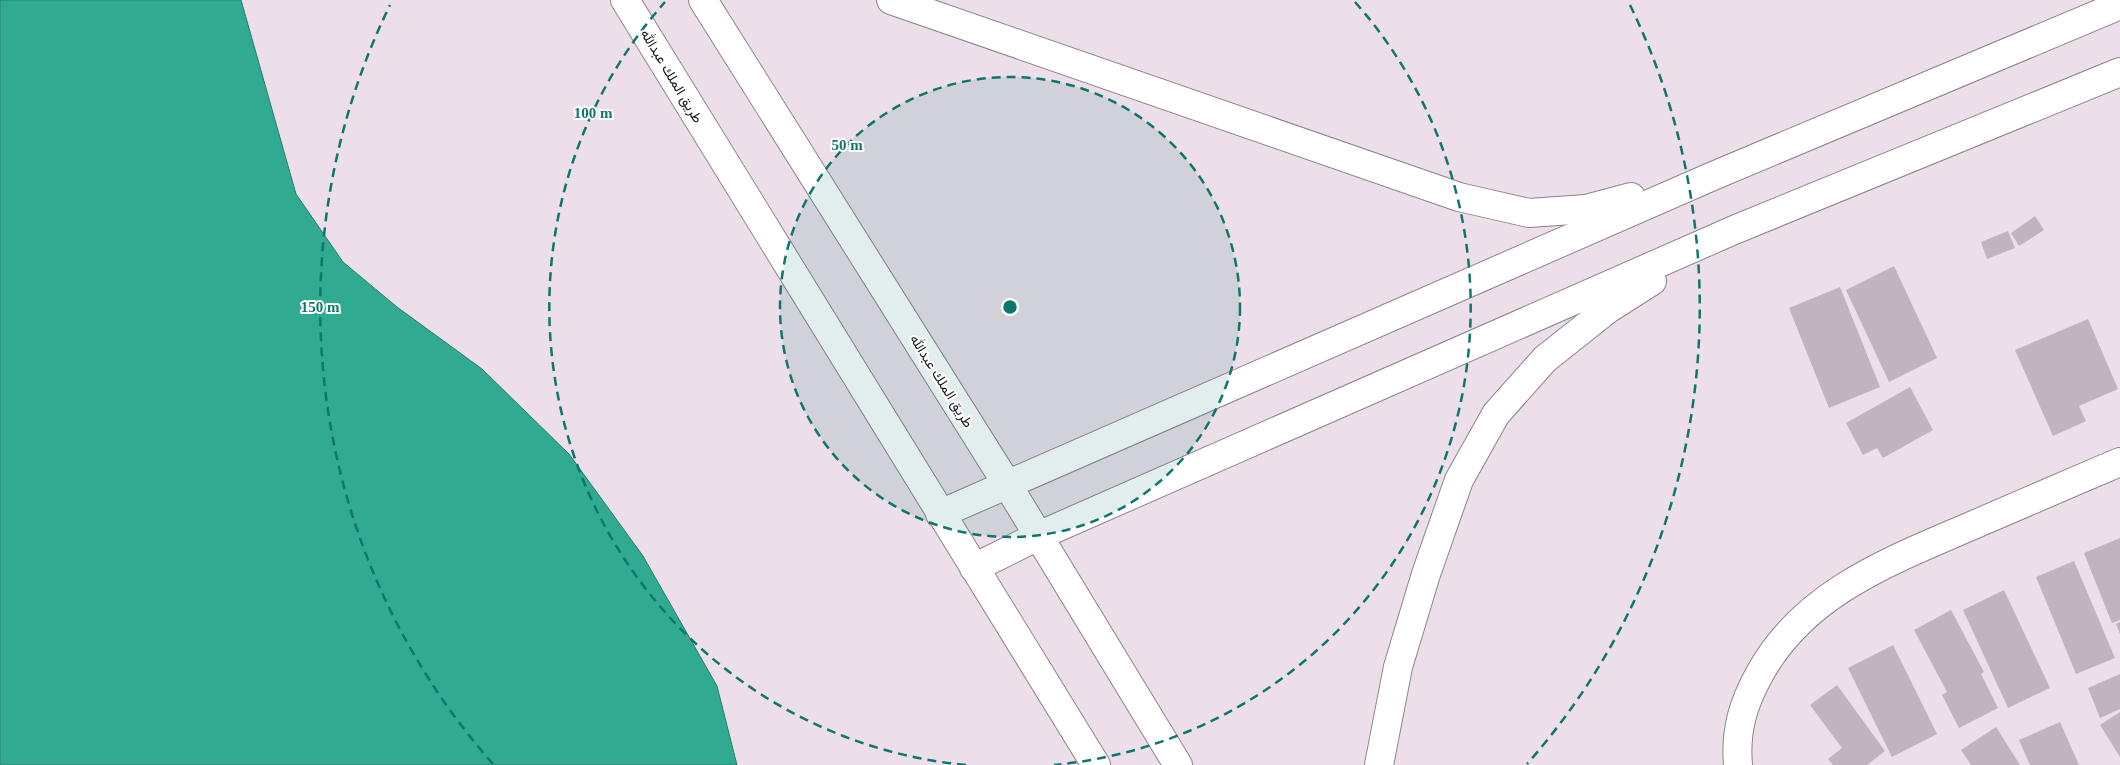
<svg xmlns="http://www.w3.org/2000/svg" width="2120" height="765" viewBox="0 0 2120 765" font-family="'Times New Roman',Vazirmatn,serif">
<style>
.water{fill:#30aa91;stroke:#2a7e6d}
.building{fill:#c0b4be}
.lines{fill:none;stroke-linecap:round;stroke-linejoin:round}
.minor-casing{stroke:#8e828c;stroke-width:30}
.tertiary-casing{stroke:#8e828c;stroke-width:30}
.minor{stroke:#fff;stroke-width:28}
.tertiary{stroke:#fff;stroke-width:28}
.ring{fill:none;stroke:#0f766e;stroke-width:2.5;stroke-dasharray:9 6}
.labels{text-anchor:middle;stroke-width:4;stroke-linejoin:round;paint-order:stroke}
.street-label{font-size:14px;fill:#1b171a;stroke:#fff}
.centre{fill:#0f766e;stroke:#fff;stroke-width:2.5}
.ring-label{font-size:15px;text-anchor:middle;font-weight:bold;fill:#0f766e;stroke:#fff;stroke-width:4;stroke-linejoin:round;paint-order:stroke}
</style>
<rect width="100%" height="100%" fill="#ecdfe9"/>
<!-- water -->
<path class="water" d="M0,0H241L296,194L343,262L397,307L482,369L569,454L643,556L717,686L737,765H0Z"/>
<!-- building -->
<g class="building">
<path d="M2035,216L2044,230L2019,246L2011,233Z"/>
<path d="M2008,231L2015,248L1987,259L1981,242Z"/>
<path d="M1894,266L1937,358L1889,382L1846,290Z"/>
<path d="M1840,287L1880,387L1829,408L1789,308Z"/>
<path d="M2088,319L2118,389L2079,406L2086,421L2053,436L2015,350Z"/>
<path d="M1910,387L1933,430L1883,458L1877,448L1863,455L1846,423Z"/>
<path d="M2120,538V620L2112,623L2084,553Z"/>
<path d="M2074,561L2115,658L2076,674L2036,577Z"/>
<path d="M2004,590L2050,688L2008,708L1963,610Z"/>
<path d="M1951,610L1984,672L1981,674L1998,708L1959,728L1942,695L1947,692L1914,630Z"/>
<path d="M2120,622V634L2116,624Z"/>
<path d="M1893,645L1937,734L1892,757L1848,668Z"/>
<path d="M2120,674V709L2100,718L2088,688Z"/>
<path d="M1837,685L1885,751L1867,765H1833L1828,759L1842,748L1810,705Z"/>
<path d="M2120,712V757L2100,725Z"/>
<path d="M2060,722L2079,765H2030L2019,740Z"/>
<path d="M1996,727L2020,765H1971L1961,750Z"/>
</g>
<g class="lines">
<!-- minor casing -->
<g class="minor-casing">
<path id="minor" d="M1738,765C1735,731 1743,704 1759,675C1803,593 1890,561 1971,526C2020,505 2070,483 2120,462"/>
</g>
<!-- tertiary casing -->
<g class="tertiary-casing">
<g id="tertiary">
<path d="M625,0L1096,765"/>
<path d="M703,0L1007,484L1178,765"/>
<path d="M891,0L1459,197L1529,213L1586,209L1631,197"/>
<path d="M940,514L1713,176L2120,5"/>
<path d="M974,568L1038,536L1734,230L2120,72"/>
<path d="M1379,765L1398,667L1426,574L1459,480L1496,414L1545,359L1608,309L1652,281"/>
</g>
</g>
<!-- minor -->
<use href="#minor" class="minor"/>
<!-- tertiary -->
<use href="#tertiary" class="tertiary"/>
</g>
<!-- distance rings -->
<circle cx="1010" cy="307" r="230" fill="#0f766e" fill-opacity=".12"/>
<g class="ring">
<circle cx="1010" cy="307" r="230"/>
<path d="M966 765A460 460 0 0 1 665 2M1355 2A460 460 0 0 1 1054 765"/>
<path d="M493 764A690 690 0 0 1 390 5M1630 5A690 690 0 0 1 1527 764"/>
</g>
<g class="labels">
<!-- street labels -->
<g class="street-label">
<text transform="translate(672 76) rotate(59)" y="5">طريق الملك عبدالله</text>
<text transform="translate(942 381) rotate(58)" y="5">طريق الملك عبدالله</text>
</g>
</g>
<circle cx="1010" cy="307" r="8" class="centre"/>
<g class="ring-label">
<text x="593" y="118">100 m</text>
<text x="847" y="150">50 m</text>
<text x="320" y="312">150 m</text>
</g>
</svg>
